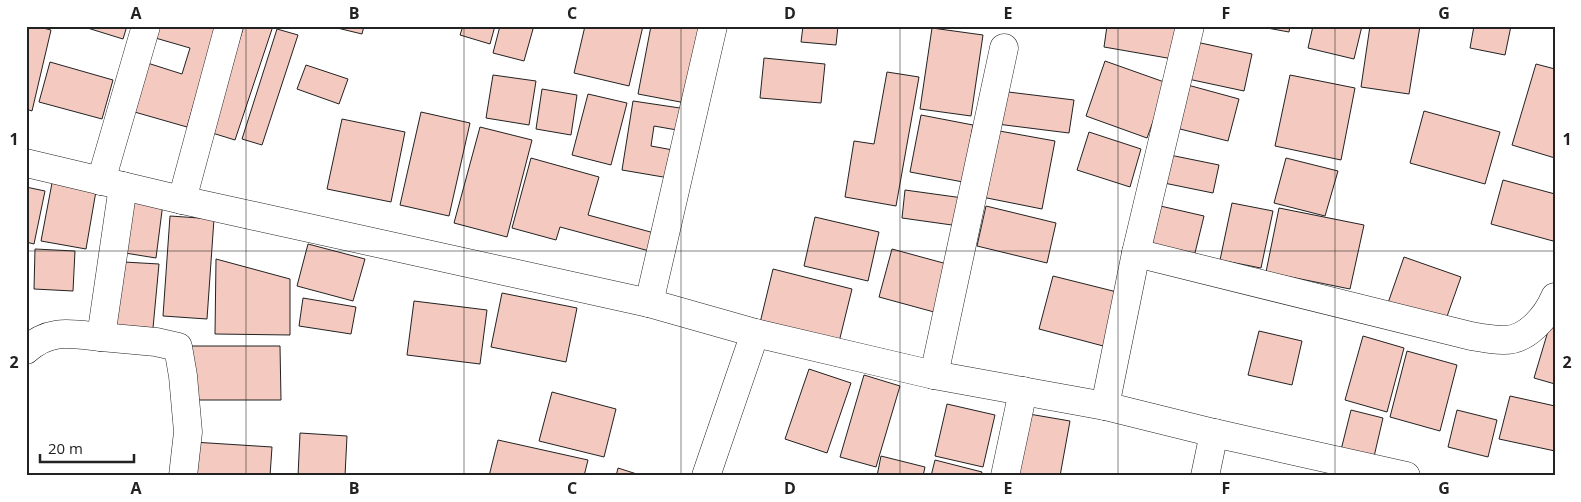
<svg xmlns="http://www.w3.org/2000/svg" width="1581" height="502" viewBox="0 0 1581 502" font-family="'Open Sans',sans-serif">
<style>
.building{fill:#f3c9c0;stroke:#222}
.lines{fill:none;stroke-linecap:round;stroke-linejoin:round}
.minor-casing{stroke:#222;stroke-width:29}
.minor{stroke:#fff;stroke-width:28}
.grid{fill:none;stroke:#222;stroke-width:1;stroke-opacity:0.55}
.neatline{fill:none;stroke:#222;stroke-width:2}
.grid-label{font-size:16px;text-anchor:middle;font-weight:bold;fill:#222}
</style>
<rect width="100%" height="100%" fill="#fff"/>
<!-- building -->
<g class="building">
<path d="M26,26H35L51,30L32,111L26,109Z"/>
<path d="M81,26H127L123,39Z"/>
<path d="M148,26H217L187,127L124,109L138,60L182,74L190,48L145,35Z"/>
<path d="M244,26H273L235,140L209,132Z"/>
<path d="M329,26H364L362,34Z"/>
<path d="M463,26H495L490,44L460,35Z"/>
<path d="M500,26H524L533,29L524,61L493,53Z"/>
<path d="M585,26H643L629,86L574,73Z"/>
<path d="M651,26H696L706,28L691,104L638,94Z"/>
<path d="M803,26H838L836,45L801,42Z"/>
<path d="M1107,26H1179L1173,59L1104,47Z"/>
<path d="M1256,26H1290L1289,32Z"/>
<path d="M1313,26H1362L1354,59L1308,48Z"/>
<path d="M1370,26H1420L1409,94L1361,87Z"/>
<path d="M1474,26H1511L1505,55L1470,48Z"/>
<path d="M932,28L983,35L971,116L920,109Z"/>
<path d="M277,29L298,35L262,145L242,139Z"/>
<path d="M1196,42L1252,54L1244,91L1188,79Z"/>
<path d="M764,58L825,64L821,103L760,98Z"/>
<path d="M1105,61L1167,83L1147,138L1086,116Z"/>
<path d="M50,62L113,80L102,119L39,102Z"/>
<path d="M1536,64L1555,69V158L1512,145Z"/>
<path d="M306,65L348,79L339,104L297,89Z"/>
<path d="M887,72L919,77L896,206L845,197L854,141L874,144Z"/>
<path d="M493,75L536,81L529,125L486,118Z"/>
<path d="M1290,75L1355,88L1341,160L1275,146Z"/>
<path d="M1184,84L1239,99L1228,141L1172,127Z"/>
<path d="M542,89L577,95L571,135L536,129Z"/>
<path d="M1000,91L1074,100L1069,133L997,124Z"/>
<path d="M588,94L627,103L611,165L572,155Z"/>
<path d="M633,101L680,108L677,130L654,126L651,146L673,150L669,178L622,170Z"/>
<path d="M1424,111L1500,132L1485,184L1410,163Z"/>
<path d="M421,112L470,123L449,216L400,205Z"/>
<path d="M921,115L973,125L963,182L910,172Z"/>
<path d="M342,119L405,132L391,202L327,189Z"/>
<path d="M480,127L532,140L507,237L454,223Z"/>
<path d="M994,130L1055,141L1042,209L982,197Z"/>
<path d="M1089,132L1141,149L1130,187L1077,170Z"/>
<path d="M1165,154L1219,165L1213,193L1159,182Z"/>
<path d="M531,158L599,177L588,215L658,234L653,252L560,227L556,240L512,228Z"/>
<path d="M1286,158L1338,171L1325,216L1274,203Z"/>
<path d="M1503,180L1555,194V236L1553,241L1491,224Z"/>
<path d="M52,183L96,191L86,249L41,241Z"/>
<path d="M26,187L45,191L34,244L26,242Z"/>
<path d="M905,190L963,198L959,226L902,218Z"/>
<path d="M128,198L163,203L156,258L125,253Z"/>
<path d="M1232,203L1273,211L1261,268L1220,260Z"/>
<path d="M1156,205L1204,216L1194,257L1146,246Z"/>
<path d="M986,206L1056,223L1047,263L977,246Z"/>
<path d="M1279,208L1364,225L1350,289L1266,272Z"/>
<path d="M170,216L214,219L207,319L163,316Z"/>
<path d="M815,217L879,232L868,281L804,266Z"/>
<path d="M308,244L365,259L353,301L297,286Z"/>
<path d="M35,249L75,251L73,291L34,289Z"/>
<path d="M892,249L947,264L934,312L879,297Z"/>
<path d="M1404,257L1461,277L1445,322L1388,303Z"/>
<path d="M216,259L290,279V335L215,334Z"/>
<path d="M124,262L159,264L153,328L115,325Z"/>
<path d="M773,269L852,289L839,342L760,323Z"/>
<path d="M1053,276L1121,293L1107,347L1039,329Z"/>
<path d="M502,293L577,308L566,362L491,347Z"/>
<path d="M303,298L356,307L351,334L299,326Z"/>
<path d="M414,301L487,310L480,364L407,355Z"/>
<path d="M1554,311L1555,312V384L1534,378Z"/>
<path d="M1259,331L1302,341L1292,385L1248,375Z"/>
<path d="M1363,336L1404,348L1387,412L1345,400Z"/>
<path d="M189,346H280L281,400H189Z"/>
<path d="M1407,351L1457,365L1440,431L1390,417Z"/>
<path d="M809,369L851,383L827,453L785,439Z"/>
<path d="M864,375L900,386L876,467L840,457Z"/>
<path d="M552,392L616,409L604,457L539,441Z"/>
<path d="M1510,396L1555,406V451L1499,439Z"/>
<path d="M947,404L995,415L983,467L935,456Z"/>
<path d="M1351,410L1383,418L1373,461L1340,454Z"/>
<path d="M1457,410L1497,420L1488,457L1448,447Z"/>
<path d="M1029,414L1070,421L1060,476H1017Z"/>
<path d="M300,433L347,436L345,476H298Z"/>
<path d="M498,440L588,460L584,476H489Z"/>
<path d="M193,442L272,447L270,476L224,474V476H190Z"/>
<path d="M881,456L925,467L923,476H877Z"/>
<path d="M935,460L982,472L981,476H931Z"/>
<path d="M618,468L643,476H616Z"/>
</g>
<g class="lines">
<!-- minor casing -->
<g class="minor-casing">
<g id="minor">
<path d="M26,163L182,200L649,303L755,333L934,375L1105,406L1214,433L1406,476"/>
<path d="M101,181L146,26"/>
<path d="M182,200L229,26"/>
<path d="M1136,253L1471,336C1482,338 1493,340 1503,340C1527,341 1547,316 1555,297"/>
<path d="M649,303L713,26"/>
<path d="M101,337L156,342L178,347L183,376L188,432L183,476"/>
<path d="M26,350C50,328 72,334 101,337L123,186"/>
<path d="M934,375L1004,48"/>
<path d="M1105,406L1136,253L1190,26"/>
<path d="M706,476L755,333"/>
<path d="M1005,476L1023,391"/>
<path d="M1205,476L1214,433"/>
</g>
</g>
<!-- minor -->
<use href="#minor" class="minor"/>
</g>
<!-- grid -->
<path class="grid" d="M246,26V476M464,26V476M681,26V476M900,26V476M1118,26V476M1335,26V476M26,251H1555"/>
<!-- border -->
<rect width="1581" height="502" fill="none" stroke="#ffffff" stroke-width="55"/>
<!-- scale -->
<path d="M40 454v8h94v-8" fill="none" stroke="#222222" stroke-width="2.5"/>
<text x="48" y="454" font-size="15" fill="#222222" stroke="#ffffff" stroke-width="4" paint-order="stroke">20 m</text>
<rect x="28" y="28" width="1526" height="446" class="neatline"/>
<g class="grid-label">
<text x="136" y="19">A</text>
<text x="354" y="19">B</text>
<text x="572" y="19">C</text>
<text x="790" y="19">D</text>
<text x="1008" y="19">E</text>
<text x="1226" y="19">F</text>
<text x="1444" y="19">G</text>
<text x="14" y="145">1</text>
<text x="1567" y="145">1</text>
<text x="14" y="368">2</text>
<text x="1567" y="368">2</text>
<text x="136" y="494">A</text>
<text x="354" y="494">B</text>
<text x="572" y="494">C</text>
<text x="790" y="494">D</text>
<text x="1008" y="494">E</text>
<text x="1226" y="494">F</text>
<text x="1444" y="494">G</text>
</g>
</svg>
